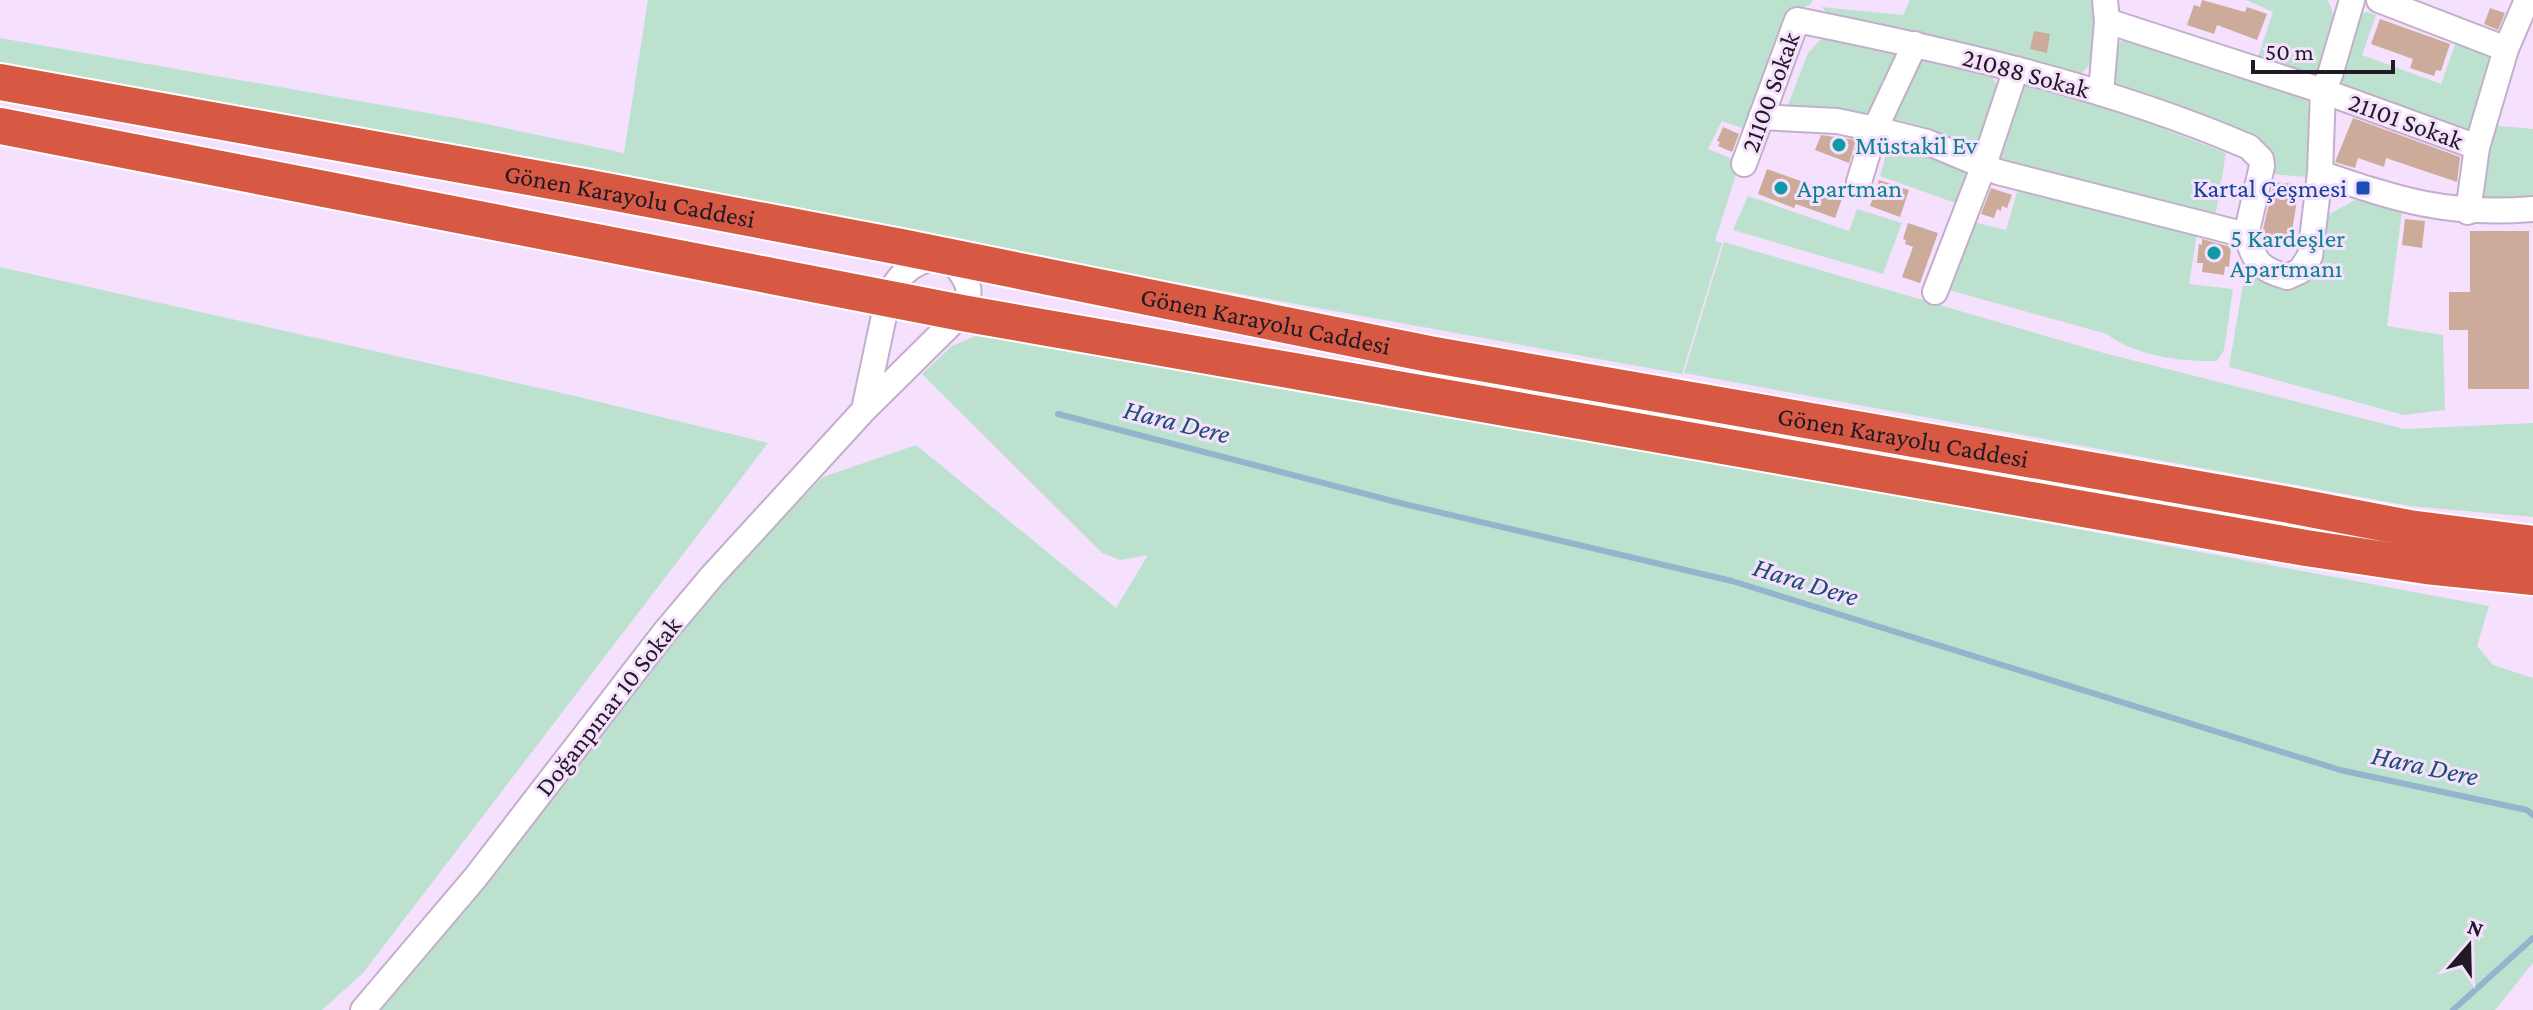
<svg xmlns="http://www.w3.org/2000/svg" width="2533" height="1010" viewBox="0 0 2533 1010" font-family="'Crimson Pro',serif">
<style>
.green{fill:#bce2cf}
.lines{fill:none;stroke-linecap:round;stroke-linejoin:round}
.stream{stroke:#94b3cc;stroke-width:6}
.building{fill:#ccab9b}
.minor-casing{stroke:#c3afcb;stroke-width:28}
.highway-casing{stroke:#fff;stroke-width:40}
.minor{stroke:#fff;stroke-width:24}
.highway{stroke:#d75944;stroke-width:36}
.culture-dot{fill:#0f9aa8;stroke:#f5e0fe;stroke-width:3}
.transit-dot{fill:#1a4fb4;stroke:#f5e0fe;stroke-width:3}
.labels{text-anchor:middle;stroke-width:6;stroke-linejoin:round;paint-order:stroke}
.street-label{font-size:26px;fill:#211924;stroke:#f5e0fe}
.culture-label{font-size:26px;fill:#0d838f;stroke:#f5e0fe;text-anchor:start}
.transit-label{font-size:26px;fill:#164399;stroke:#f5e0fe;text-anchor:end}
.water-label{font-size:28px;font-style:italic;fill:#1d4e72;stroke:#f5e0fe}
</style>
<rect width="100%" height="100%" fill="#f5e0fe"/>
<!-- green -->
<g class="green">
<path d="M648,0H1812L1811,4C1774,16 1760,96 1750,131L1722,121L1708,149L1740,162L1715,241L1722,243L1682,374L876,228L0,65V38L462,119L624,153Z"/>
<path d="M1910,0H2095V59L2079,76L1831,16L1821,7L1903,15Z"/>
<path d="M2246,0H2327C2342,20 2330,57 2323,78L2258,57L2273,12Z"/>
<path d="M2367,12L2376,15L2362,55L2441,84L2457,39L2498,55L2472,137L2347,90L2339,75L2359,13Z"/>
<path d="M2127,33L2307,96C2311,123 2318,151 2307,177L2271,174L2267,146L2206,119L2112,85C2111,64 2113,50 2127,33Z"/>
<path d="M1823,37L1889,46L1899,56L1873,117L1785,113L1808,53Z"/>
<path d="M1944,57L1991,74L1998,89L1975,153L1894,129L1896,110L1918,60Z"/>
<path d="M2025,84L2087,99L2226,153L2215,218L1991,162L2015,91Z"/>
<path d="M2491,125L2533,129V197L2489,199L2477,192Z"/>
<path d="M1890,141L1972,168L1958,204L1880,176Z"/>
<path d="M2018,189L2198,227L2189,284L2233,289L2224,350L2217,361C2183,362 2134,356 2107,334L1945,289L1969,221L2006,230Z"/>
<path d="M1748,196L1849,231L1857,209L1902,223L1883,274L1733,230Z"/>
<path d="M2355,200L2402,211L2387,326L2443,335L2445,410L2404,415L2229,367L2247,261L2282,281L2324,217Z"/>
<path d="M1724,242L2104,353L2404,429L2533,423V517L2410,506L1684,373Z"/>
<path d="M0,267L575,396L768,443L363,973L322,1010H0Z"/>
<path d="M992,329L1130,352L2489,606L2477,646L2493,665L2533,678V963L2495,1010H376L672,639L719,582L823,477L916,445L1116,608L1148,555L1120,560L1102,553L922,374L952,346Z"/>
</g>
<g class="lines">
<!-- stream -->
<g class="stream">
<path d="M1058,414L1404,504L1732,581L2340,770L2527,810L2533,815"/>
<path d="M2453,1010L2533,938"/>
</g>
</g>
<!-- building -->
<g class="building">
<path d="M2202,0L2245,12L2247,7L2267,14L2257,40L2217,25L2214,34L2187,25L2194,5L2200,7Z"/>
<path d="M2490,8L2505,13L2498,30L2484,24Z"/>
<path d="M2380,19L2450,44L2441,71L2436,70L2434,76L2410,68L2413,59L2371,44Z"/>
<path d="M2034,31L2050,34L2047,53L2030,49Z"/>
<path d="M2353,118L2460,157L2457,182L2386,158L2384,167L2358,158L2355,168L2335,162Z"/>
<path d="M1723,127L1739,134L1732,152L1718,146L1720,142L1717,141Z"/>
<path d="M1821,135L1856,140L1849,163L1815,150Z"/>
<path d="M1767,169L1843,196L1835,218L1796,204L1794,208L1758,194Z"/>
<path d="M1879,180L1909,190L1900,217L1870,206Z"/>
<path d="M2274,182L2293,184L2292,193L2298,194L2289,249L2266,246L2262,234Z"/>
<path d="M1991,188L2012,195L2007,208L2002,206L2001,211L1997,209L1994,218L1981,214Z"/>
<path d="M2405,219L2425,221L2422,248L2402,245Z"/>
<path d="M1908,223L1938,233L1920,283L1902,277L1913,247L1905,244L1906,240L1903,239Z"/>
<path d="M2470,231H2529V389H2468V330H2449V292H2470Z"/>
<path d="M2202,239L2231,247L2229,267L2225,266L2224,275L2202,272L2203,263H2197L2199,244L2202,245Z"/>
</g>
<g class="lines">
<!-- minor casing -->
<g class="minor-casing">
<g id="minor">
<path d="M2379,0L2506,49"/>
<path d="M2107,21L2323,91L2477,147"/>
<path d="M2101,93L2107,21L2105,0"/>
<path d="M1761,117L1837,121L1875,129L1927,142L1998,172L2246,235C2256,263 2258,268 2287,277L2300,271L2310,256L2320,173L2323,91L2330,75L2352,0"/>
<path d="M1744,164L1797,20C1950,51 2105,85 2249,147L2261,159L2262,166L2246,235"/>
<path d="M2320,173C2399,200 2448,216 2533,209"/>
<path d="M1859,182L1875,129L1915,44"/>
<path d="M2468,212L2477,147L2506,49L2527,0"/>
<path d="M1935,292L1984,165L2016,69"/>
<path d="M363,1010L475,878L664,633L712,576L864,410L962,313C977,288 964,277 949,256C918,258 901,269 888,297L864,410"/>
</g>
</g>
<!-- highway casing -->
<g class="highway-casing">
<g id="highway">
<path id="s1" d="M0,82L590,188L901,247L1429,354L2284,504L2409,528L2533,544"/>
<path d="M0,126L962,313L2306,548L2426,566L2533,577"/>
</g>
</g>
<!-- minor -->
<use href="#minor" class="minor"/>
<!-- highway -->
<use href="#highway" class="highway"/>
</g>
<!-- markers -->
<g class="culture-dot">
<circle cx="1839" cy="145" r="8"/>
<circle cx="1781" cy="188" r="8"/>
<circle cx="2214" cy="253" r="8"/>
</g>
<rect class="transit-dot" x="2355" y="180" width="16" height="16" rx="4"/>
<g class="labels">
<!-- street labels -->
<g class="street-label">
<text transform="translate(2026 73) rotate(15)" y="9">21088 Sokak</text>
<text transform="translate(1770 92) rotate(-70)" y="9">21100 Sokak</text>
<text transform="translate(2406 121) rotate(20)" y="9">21101 Sokak</text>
<text dy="9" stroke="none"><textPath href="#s1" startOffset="640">Gönen Karayolu Caddesi</textPath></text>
<text dy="9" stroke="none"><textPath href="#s1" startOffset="1288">Gönen Karayolu Caddesi</textPath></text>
<text dy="9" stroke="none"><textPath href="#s1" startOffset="1936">Gönen Karayolu Caddesi</textPath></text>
<text transform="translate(608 706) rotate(-52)" y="9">Doğanpınar 10 Sokak</text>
</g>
<!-- culture labels -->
<g class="culture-label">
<text x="1855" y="154">Müstakil Ev</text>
<text x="1797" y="197">Apartman</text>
<text x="2230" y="247">5 Kardeşler<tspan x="2230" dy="30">Apartmanı</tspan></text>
</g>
<!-- transit labels -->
<g class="transit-label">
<text x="2347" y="197">Kartal Çeşmesi</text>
</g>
<!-- water labels -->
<g class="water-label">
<text transform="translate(1177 421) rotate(14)" y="10">Hara Dere</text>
<text transform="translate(1806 581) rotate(17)" y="10">Hara Dere</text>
<text transform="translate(2425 765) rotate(12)" y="10">Hara Dere</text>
</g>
</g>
<!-- north arrow -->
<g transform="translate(2469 946) rotate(20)" stroke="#f5e0fe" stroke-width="6" paint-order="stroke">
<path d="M0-6L14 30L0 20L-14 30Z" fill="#211924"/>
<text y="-12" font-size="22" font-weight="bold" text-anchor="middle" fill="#211924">N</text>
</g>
<!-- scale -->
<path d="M2253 60v12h140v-12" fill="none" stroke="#211924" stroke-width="4"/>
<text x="2265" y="60" font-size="24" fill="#211924" stroke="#f5e0fe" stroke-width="6" paint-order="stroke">50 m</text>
</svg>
